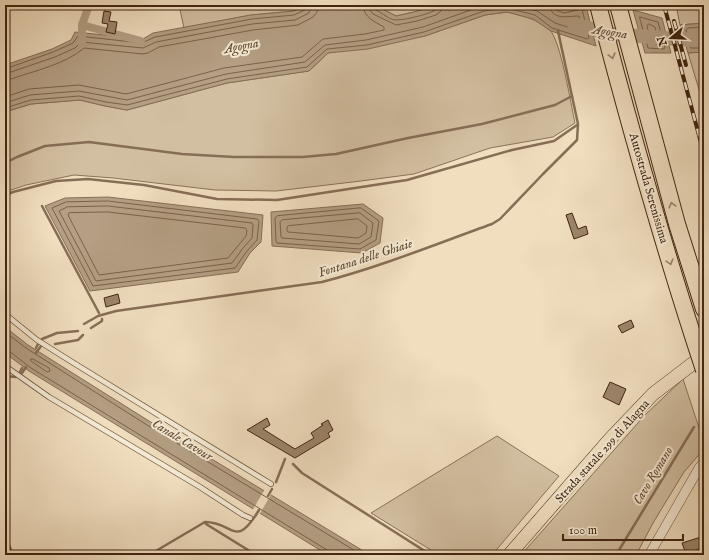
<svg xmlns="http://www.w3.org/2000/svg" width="709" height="560" viewBox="0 0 709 560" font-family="'IM FELL English',serif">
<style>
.green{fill:#d2bfa1;stroke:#897258}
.water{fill:#b49f84;stroke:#866e56}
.pier{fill:#f0debf}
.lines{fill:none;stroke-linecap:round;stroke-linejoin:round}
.shore{stroke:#7a624a;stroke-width:1}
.stream{stroke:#866e56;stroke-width:2.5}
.canal{stroke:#b49f84;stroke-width:8}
.river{stroke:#b49f84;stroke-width:14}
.building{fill:#9c856b;stroke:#402510}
.service-casing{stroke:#6c533c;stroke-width:6}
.minor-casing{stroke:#6c533c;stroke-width:10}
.primary-casing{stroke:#402510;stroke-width:14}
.motorway-casing{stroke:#402510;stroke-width:18}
.service{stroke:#f5ead5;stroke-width:4.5}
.minor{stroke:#f5ead5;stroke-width:9}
.primary{stroke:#f0debf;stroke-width:13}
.motorway{stroke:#f0debf;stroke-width:16}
.rail-casing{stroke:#402510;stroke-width:4}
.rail{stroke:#f5ead5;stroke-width:2.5;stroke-dasharray:8;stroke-linecap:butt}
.motorway-bridge-casing{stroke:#402510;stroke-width:18;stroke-linecap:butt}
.motorway-bridge{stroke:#f0debf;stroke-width:16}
.oneway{stroke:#988268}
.labels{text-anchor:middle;stroke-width:4;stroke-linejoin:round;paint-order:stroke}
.street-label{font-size:12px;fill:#402510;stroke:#f5ead5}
.water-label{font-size:13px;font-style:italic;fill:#634a33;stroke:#f5ead5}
</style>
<rect width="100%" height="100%" fill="#f0debf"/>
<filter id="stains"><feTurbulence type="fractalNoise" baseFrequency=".005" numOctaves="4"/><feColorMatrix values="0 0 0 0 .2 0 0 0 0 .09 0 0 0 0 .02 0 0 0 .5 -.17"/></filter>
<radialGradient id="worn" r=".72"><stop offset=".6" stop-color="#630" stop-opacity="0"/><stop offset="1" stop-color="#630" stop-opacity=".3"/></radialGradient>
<!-- green -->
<g class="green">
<path d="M179,5H307L294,11L251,15L184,28Z"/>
<path d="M375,5H439L414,12L396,16Z"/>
<path d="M676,5H704V23L680,25Z"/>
<path d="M507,12C523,16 538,19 550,30C561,42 571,105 575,123L553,137L490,148L414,174L361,181L276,191L215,190L113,178L74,175L26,185L5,192V112L31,104L80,100L105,106L127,110L227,83L309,71L328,53L425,36L485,15Z"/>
<path d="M704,52V106L688,53Z"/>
<path d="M683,379L704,443V449L684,472L653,523L636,555H521L645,415Z"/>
<path d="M497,436L559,476L492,555H439L371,513Z"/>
</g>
<!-- water -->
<g class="water">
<path d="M307,5H375L396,16L414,12L439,5H553L564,9L586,6L596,46L551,31L533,19L507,12L485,15L425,36L368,49L328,53L309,71L227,83L127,110L105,106L80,100L31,104L5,112V65L52,49L71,40L75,32L143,39L153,33L251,15L294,11Z"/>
<path d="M633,10L662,18L671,53H645Z"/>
<path d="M704,23V52L688,53L680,25Z"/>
<path d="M108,197L263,215L261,242L250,253L238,272L90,291L45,206L65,198Z"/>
<path d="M363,204L383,218L380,243L362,253L272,246L271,212Z"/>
<path d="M5,327L28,345L149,421L370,555H328L29,371L5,353Z"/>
</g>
<!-- pier -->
<path class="pier" d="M265,489L272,493L259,515L252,511Z"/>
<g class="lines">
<!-- shore -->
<g class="shore">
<path d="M369,5L370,10L373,14L396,25L417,21L436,15L441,11L442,5"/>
<path d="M374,5L376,10C382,13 390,20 396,20C405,20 431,14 437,9V5"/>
<path d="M517,5L537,11L555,23L580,31H582L579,16C568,16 551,21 550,5"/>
<path d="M640,17L658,22L665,47L664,49L648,48L640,19Z"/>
<path d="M649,24L655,27L658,42L657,44L651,43L647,26Z"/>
<path d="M704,27L688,28L686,30L691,48H704"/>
<path d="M5,69L53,52L73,43L78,36L142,43L155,37L252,19L294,15L305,10L307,5"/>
<path d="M5,74L55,57L75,48L81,42L143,48L156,42L252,24L295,20L309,13L312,5"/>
<path d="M5,80L11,79C34,71 66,64 84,48L143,54L148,53L159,47L253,30L298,25L313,17L317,12L318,5"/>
<path d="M5,97L29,89L79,85L126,94L224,68L302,57L323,39L365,34L384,30V27C374,21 364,18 363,5"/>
<path d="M5,103L30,95L79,91L127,100L226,74L305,62L325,45L366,40L423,27L482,6L490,5"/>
<path d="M5,108L31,100L79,96L106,102L127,105L227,79L307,67L327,49L367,45L424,32L484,11L507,8L535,15L552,28L587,39L589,38L582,9L564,13L556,10L555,5"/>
<path d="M108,201L257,219L259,221L257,240L247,251L235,268L93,286L52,208L66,202Z"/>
<path d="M108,206L252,223L253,225L252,238L243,248L232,263L96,281L59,211L67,207Z"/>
<path d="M361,208L379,221L376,240L360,249L277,243L276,241L275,218L277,216Z"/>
<path d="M108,212L245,228L247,230L246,236L228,258L99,275L68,215L69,213Z"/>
<path d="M360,213L373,223L371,237L359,244L282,238L281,237L280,222L282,220Z"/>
<path d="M358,219L367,226L366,233L358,238L288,232L287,231V227L288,226Z"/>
<path d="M5,332L26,348L147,425L362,555"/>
<path d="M5,350L9,351L31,368L327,550L330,555"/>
<path d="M31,359H33L49,368L50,371L47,372L31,361Z"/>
</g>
<!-- stream -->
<g class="stream">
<path d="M5,163L17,157L45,146L89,142L182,154L234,157H303L336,154L408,138L482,124L555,105L572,96"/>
<path d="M5,195L13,192L56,181L88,179L144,185L217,199L277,200L407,180L512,150L554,141L577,125"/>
<path d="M42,206L99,313"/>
<path d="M84,324L98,316L116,311L322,282C380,267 436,244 492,224L500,219L543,174L577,140L578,124L558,31"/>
<path d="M91,328L102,321V319"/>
<path d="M42,339L57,333L78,331"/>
<path d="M55,344L78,340L83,335"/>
<path d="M36,348L38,344"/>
<path d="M36,353L41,346"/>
<path d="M20,372L22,368"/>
<path d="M22,373L26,367"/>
<path d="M5,376L16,377"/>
<path d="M293,464L302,473L431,555"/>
<path d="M276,482L285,459"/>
<path d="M268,496L272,489"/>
<path d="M205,522L206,524L256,555"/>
<path d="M5,535L13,555"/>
<path d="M149,555L205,522C234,522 235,550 259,510"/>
<path d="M616,555L694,427"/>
</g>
<!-- canal -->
<g class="canal">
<path d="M82,25L141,41"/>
<path d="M82,44V25L89,5"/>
</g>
<!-- river -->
<path class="river" d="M574,24L611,34L692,40L704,39"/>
</g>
<!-- building -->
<g class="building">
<path d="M104,11L111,12L109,21L117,22L115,34L106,32L108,24L102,23Z"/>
<path d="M572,213L578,229L586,226L588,234L574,239L566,215Z"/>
<path d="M118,294L120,303L106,307L104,298Z"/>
<path d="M631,320L634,327L622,333L618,326Z"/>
<path d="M610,382L626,389L619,405L603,397Z"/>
<path d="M267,418L270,425L263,429L295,449L314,438L311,433L323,425L321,424L328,420L333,430L328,433L330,437L295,458L247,430Z"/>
<path d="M704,536V547L686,554L682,543Z"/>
</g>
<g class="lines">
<!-- service casing -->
<g class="service-casing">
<g id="service">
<path d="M5,314L37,340L72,362L271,484"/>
<path d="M5,366L49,397L200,487L243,515L250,518"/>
</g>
</g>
<!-- minor casing -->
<g class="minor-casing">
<path id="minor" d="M649,555L699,468L704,462"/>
</g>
<!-- primary casing -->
<g class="primary-casing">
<path id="primary" d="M509,555L610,439L653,394L704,355"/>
</g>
<!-- motorway casing -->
<g class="motorway-casing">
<path id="motorway" d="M618,5L677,224L704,309"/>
</g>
<!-- service -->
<use href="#service" class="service"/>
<!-- minor -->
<use href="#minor" class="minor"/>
<!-- primary -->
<use href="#primary" class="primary"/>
<!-- motorway -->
<use href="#motorway" class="motorway"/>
<!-- rail casing -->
<g class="rail-casing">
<g id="rail">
<path d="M664,5L704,154"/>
<path d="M674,21L686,65"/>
</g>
</g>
<!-- rail -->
<use href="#rail" class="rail"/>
<!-- motorway-bridge casing -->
<g class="motorway-bridge-casing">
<path id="motorway-bridge" d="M598,5C630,128 664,249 704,370"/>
</g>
<!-- motorway-bridge -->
<use href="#motorway-bridge" class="motorway-bridge"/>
</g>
<!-- one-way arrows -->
<defs><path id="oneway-chevron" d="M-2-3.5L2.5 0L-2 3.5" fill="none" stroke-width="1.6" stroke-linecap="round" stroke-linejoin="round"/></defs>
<g class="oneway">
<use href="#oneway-chevron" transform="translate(612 56) rotate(75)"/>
<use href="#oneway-chevron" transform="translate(672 205) rotate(-105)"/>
<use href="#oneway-chevron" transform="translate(670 262) rotate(73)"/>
</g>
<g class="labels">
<!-- street labels -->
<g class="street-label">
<text transform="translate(649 188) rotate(74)" y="4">Autostrada Serenissima</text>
<text transform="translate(602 451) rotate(-48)" y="4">Strada statale 299 di Alagna</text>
</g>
<!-- water labels -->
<g class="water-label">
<text transform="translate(610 31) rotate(9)" y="5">Agogna</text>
<text transform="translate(241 45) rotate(-11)" y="5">Agogna</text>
<text transform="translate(365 257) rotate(-18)" y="5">Fontana delle Ghiaie</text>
<text transform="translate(183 439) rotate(31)" y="5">Canale Cavour</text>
<text transform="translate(652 475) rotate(-59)" y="5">Cavo Romano</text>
</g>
</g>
<!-- margin -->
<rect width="709" height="560" fill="none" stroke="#f0debf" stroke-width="20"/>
<rect x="6" y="6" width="697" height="548" fill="none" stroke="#402510" stroke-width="2"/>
<rect x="10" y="10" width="689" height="540" fill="none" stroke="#402510"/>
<!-- north arrow -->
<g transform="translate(671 38) rotate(251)" stroke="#f5ead5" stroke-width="3" paint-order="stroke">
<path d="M0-3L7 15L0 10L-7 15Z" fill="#402510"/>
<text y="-6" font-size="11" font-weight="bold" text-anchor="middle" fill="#402510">N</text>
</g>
<!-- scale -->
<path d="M563 534v6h120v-6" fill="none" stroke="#402510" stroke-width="2"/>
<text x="569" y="534" font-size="12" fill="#402510" stroke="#f5ead5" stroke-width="3" paint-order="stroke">100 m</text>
<rect width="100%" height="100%" filter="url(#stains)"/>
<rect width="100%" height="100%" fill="url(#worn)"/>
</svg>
